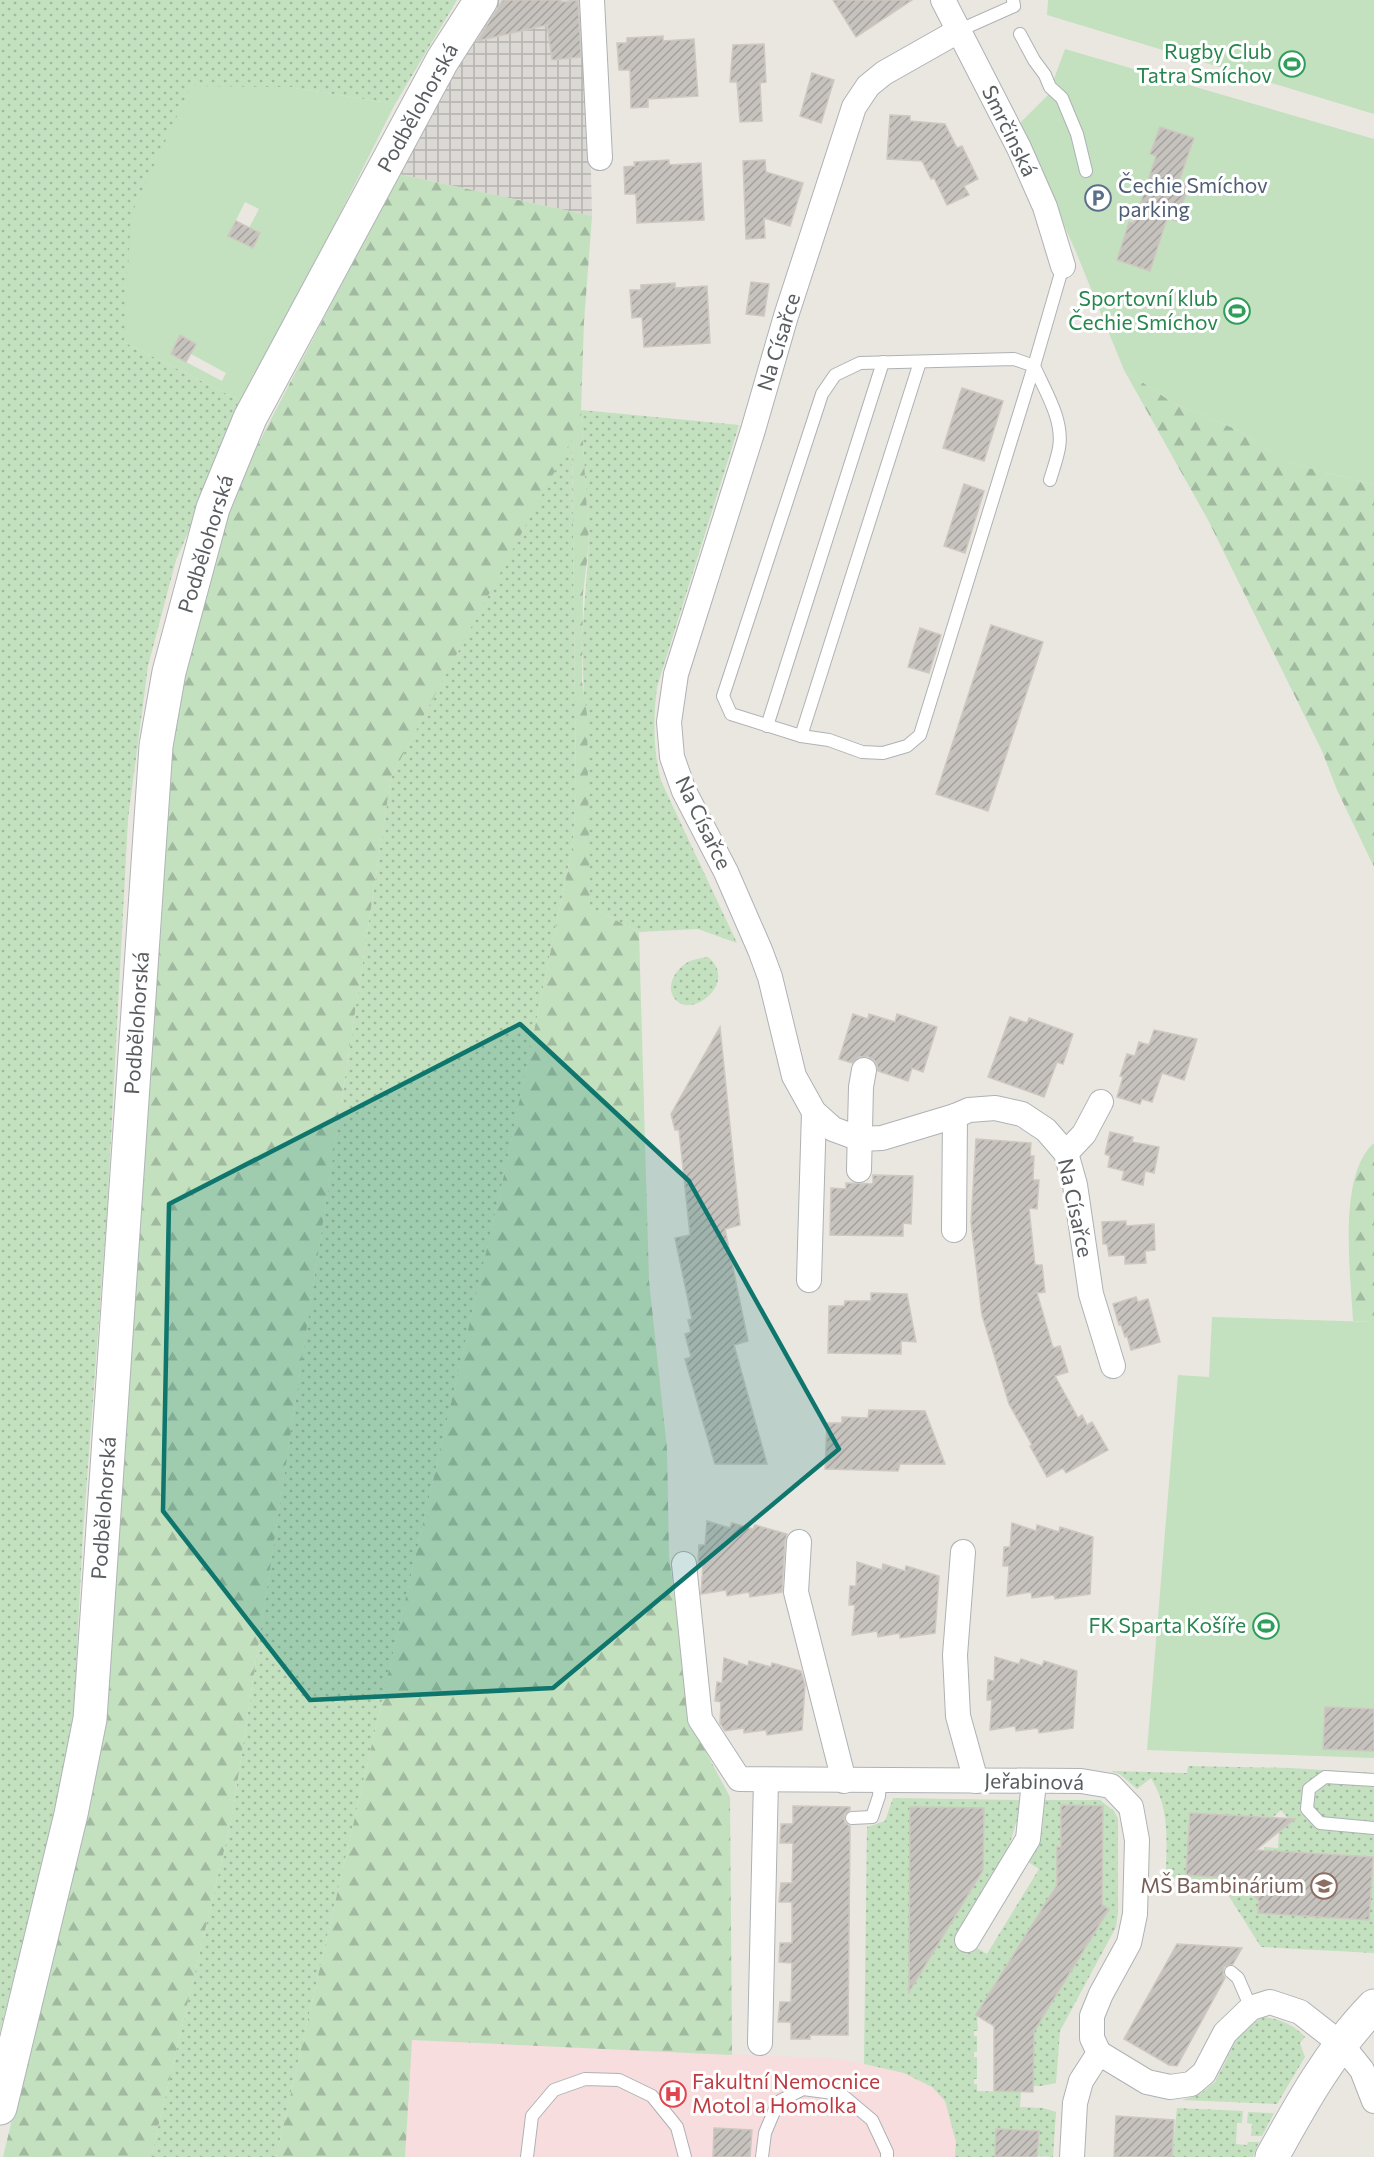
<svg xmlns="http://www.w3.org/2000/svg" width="1374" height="2157" viewBox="0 0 1374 2157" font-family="Commissioner,sans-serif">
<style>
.industrial{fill:url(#industrial-grid)}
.medical{fill:#f7dddd}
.grass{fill:url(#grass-dots);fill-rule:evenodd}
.forest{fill:url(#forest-firs)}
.garden{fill:#c3e0bf;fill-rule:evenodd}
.building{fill:url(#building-hatch);stroke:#cec8c0;stroke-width:1.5}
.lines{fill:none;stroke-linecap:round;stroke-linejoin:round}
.lane-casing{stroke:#aeb2b5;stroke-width:14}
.street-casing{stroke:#aeb2b5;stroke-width:26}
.secondary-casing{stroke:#b0b4b7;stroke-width:35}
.lane{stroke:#fff;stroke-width:12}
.street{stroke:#fff;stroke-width:24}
.secondary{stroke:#fff;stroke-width:33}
.marked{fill:#0f766e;fill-opacity:0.2;stroke:#0f766e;stroke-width:4.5;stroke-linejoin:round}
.labels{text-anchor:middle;stroke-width:6;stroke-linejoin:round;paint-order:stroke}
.leisure-label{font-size:21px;fill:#27864d;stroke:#fff;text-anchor:end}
.street-label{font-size:21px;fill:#595d60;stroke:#fff}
.service-label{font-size:21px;fill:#4e5e75;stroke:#fff;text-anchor:start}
.education-label{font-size:21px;fill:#785e54;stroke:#fff;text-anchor:end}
.health-label{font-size:21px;fill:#be3a42;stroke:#fff;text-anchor:start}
</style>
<defs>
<pattern id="industrial-grid" width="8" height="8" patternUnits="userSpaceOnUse" patternTransform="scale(1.5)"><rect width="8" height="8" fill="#dcd9d5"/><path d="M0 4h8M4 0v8" fill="none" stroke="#b5b3b0"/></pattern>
<pattern id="grass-dots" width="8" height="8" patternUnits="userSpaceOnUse" patternTransform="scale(1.5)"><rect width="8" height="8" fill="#c3e0bf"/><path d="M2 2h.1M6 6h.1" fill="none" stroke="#a1b99f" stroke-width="1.8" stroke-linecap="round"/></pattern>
<pattern id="forest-firs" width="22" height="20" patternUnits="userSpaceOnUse" patternTransform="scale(1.5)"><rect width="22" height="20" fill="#c3e0bf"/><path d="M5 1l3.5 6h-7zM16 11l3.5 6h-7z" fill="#a1b99f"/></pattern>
<pattern id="building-hatch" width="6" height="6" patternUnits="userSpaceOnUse" patternTransform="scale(1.5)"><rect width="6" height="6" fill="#c6c2bd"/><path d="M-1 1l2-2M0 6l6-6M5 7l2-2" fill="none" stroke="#a4a19d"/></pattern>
</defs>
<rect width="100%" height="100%" fill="#eae7e1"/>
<!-- industrial -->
<path class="industrial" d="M494,0H587L592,216L399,174L468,41Z"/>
<!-- medical -->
<path class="medical" d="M411,2040L842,2059L904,2073L932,2087L945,2101L956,2142L955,2157H405Z"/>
<!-- grass -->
<g class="grass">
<path d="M0,0H457L395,104L289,87L124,342L245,403L176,560L148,666L128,819L107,1213L83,1533L74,1706L66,1772L0,2032Z"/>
<path d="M581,410L739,425L657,687C653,719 653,749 661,781L737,943L698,929L639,932L590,907L582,637L589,544Z"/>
<path d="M572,437L576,792L573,844L504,1175L276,2157H151L232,1817L391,777Z"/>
<path d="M708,957C739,982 692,1020 675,999C664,986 677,967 690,961C695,959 702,958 708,957Z"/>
<path d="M1188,1766L1290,1768L1374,1773V1953L1261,1947L1225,1890L1199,1888L1190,1879L1166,1878C1166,1841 1171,1811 1151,1778L1137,1789L1121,1775L1111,1771L1187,1773ZM1281,1810L1291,1822L1279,1831L1278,1848L1264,1847V1851L1373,1857L1369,1920L1258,1913L1259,1895H1253L1248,1889V1879L1186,1875L1190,1813L1266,1817L1269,1821Z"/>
<path d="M893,1798L1023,1800L1007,1853L957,1936L987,1954L1039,1869L1025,1860L1042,1832L1045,1800H1100L1114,1811L1118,1819V1913L1116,1927L1060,2031L1056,2083L1041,2086H1033L1030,2037L1109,1909L1102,1905L1103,1806H1061V1847H1057V1864L1060,1880L977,2015L978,2031H974V2036H977V2052H974V2057H977V2079H974V2084H977V2091L1021,2092L1020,2107L1043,2108L1056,2112L1053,2157L1037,2156L1038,2131L996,2130L995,2157H955L956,2142L945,2101L932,2087L904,2073L864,2064L867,1827L885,1821ZM910,1808H984L983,1870L909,1990Z"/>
<path d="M1265,2017C1281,2020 1293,2024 1305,2037L1300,2043L1305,2057L1277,2104L1182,2100L1200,2094L1215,2082L1237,2038L1252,2023Z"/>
<path d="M1177,2108L1243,2111L1242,2123H1237L1236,2144L1247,2145L1248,2142H1259L1253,2157H1172Z"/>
<path d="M1248,2112L1274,2113L1262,2136H1251L1252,2124L1247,2123Z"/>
</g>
<!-- forest -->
<g class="forest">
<path d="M399,174L592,216L584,322L581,409L589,544L583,593L582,682L587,714L590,907L639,932L649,1281L667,1449L669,1556L691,1724L730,1797L732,2055L412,2040L405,2157H276L504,1175L573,844L576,792L572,439L391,777L232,1817L151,2157H3L71,1875L166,755L212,554L243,473Z"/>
<path d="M1124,370L1175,404L1238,430L1286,462L1374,485V867L1337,790L1322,751L1208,520Z"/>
<path d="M1374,1143V1322L1353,1321C1351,1275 1337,1175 1374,1143Z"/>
</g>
<!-- garden -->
<g class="garden">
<path d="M1048,0H1374V114L1047,15Z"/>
<path d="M1065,49L1374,139V485L1286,462L1238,430L1175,404L1124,370L1076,252L1019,124L1048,95Z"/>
<path d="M191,86L289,87L395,104L245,403L124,342L131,215ZM245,202L259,209L249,228L260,234L253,248L228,236ZM180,336L196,344L191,354L226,373L222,381L171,354Z"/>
<path d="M1212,1317L1374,1322V1758L1147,1750L1178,1375L1209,1377Z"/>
</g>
<!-- building -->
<g class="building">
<path d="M503,0H560L563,2L578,0L581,57L552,60L547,25L477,41Z"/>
<path d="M833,0H912L856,37Z"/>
<path d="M663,36V41L694,39L698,96L648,99V107L631,108L630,70H619L617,43H627V38Z"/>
<path d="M764,44L766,82L760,83L762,121L740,122L737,82H730L733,45Z"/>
<path d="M812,73L834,80L821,123L800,116Z"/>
<path d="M890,115L910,116V121L945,124L957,148L962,146L978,179L964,186L969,195L947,205L934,178L931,179L922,161L887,159Z"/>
<path d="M1160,127L1194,138L1179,181L1189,184L1177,221L1167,218L1150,271L1117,260L1129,222L1134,223L1156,156L1150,154Z"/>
<path d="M669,160V165L701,163L704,220L637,223L636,194H625L624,167L635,166L634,162Z"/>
<path d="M765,160L766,172L803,183L790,226L764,218L765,238L746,239L743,161Z"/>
<path d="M236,221L260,233L253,248L228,236Z"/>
<path d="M751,282L769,284L764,316L746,314Z"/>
<path d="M675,283V288L707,286L710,343L644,347L642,317L632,318L630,290H641V285Z"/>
<path d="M180,335L196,344L186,362L171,354Z"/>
<path d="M962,388L1003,401L984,461L943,448Z"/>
<path d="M964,484L984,491L965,553L944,546Z"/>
<path d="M991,625L1043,642L988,811L936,794Z"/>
<path d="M920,628L941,635L929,673L908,667Z"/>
<path d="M853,1014L868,1019L869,1014L895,1022L897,1014L937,1027L923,1072L912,1068L908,1081L878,1071L877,1065L874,1060L867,1056L859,1057L852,1063L839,1059Z"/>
<path d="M1010,1017L1027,1023L1029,1018L1073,1034L1063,1064L1057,1062L1044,1097L988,1077Z"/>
<path d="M720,1027L740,1225L725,1229L748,1341L734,1345L767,1464H715L685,1359L691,1357L685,1334L691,1332L688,1320L692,1319L675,1238L690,1235L679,1130H675L671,1114Z"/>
<path d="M1154,1030L1197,1039L1184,1080L1162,1073L1152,1102L1142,1099L1140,1104L1117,1097L1123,1077L1120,1076L1127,1054L1135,1056L1139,1042L1149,1045Z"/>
<path d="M1110,1132L1133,1137L1132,1142L1159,1147L1154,1173L1145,1171L1143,1185L1122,1180L1124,1171L1108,1167L1110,1156L1105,1154Z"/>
<path d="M976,1139L1031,1143L1030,1156H1034L1033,1180H1039L1037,1209L1029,1208L1035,1265H1042L1045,1292L1037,1293L1053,1348L1060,1346L1068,1372L1055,1376L1078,1418L1082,1415L1087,1425L1092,1422L1108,1450L1066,1473L1063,1468L1047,1477L1030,1446L1032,1445L1009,1404L982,1315L971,1222Z"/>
<path d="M873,1175L913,1176L911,1224L903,1223V1236L830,1235L831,1188L846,1189V1183L873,1184Z"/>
<path d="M1126,1221V1226L1154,1224L1155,1250L1145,1251L1146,1263L1125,1264V1255L1109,1256L1107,1244H1103L1102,1222Z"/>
<path d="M871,1293L907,1294L916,1342L901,1341V1354L828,1353L829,1306H844L845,1301H871Z"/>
<path d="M1136,1297L1138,1302L1148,1299L1160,1342L1131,1350L1127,1336L1125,1337L1121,1325H1119L1113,1304Z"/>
<path d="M869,1410L925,1411L945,1464H900L898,1471L825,1469L827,1423H842V1417L868,1418Z"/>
<path d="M707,1521L730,1528L732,1523L753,1529L755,1525L787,1534L785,1541L782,1592L750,1597L749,1592L727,1596L726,1590L701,1594L703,1564L698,1563L699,1545H705Z"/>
<path d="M1012,1523L1036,1531L1037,1525L1059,1532L1060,1527L1093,1537L1090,1594L1055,1599L1054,1595L1032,1598L1031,1592L1007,1596L1009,1566H1003L1004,1547H1010Z"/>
<path d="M857,1562L882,1570L883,1564L905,1571L906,1566L939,1576L935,1633L900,1638V1633L878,1637L877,1631L852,1635L855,1605H849L850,1586H856Z"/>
<path d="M995,1657L1019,1664L1021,1659L1042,1666L1044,1661L1077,1671L1073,1728L1039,1733L1038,1728L1016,1731L1015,1726L990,1730L992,1700H987L988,1680L994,1681Z"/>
<path d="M724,1658L748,1666L749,1661L771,1667L772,1663L801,1671L805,1685L802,1730L767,1735L766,1730L744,1733V1728L725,1731L720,1723L721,1702L715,1701L717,1682L722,1683Z"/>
<path d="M1325,1707L1374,1709V1751L1323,1749Z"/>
<path d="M1061,1805L1103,1806L1102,1905L1109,1909L1034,2031L1033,2092L994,2091V2026L976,2015L1057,1885V1847H1061Z"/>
<path d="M793,1806L850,1807V1810L845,1814L844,1818L845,1823L850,1826L848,2035H810V2039H791V2022H778L780,2002H791L792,1963L779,1962L780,1943H792V1902H779L781,1883H792L793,1843H780L781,1824H793Z"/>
<path d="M910,1807L984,1808L983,1870L909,1992Z"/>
<path d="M1190,1813L1295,1819L1256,1850L1373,1857L1369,1920L1258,1913L1259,1901L1248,1889V1879L1186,1875Z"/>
<path d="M1177,1944L1242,1948L1233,1964L1224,1967L1223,1974L1225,1978L1177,2066L1169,2065L1124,2039Z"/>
<path d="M1116,2116L1174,2120L1172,2157H1114Z"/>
<path d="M714,2128L752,2130L750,2157H713Z"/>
<path d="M996,2129L1039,2131L1037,2157H995Z"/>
</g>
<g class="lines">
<!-- lane casing -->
<g class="lane-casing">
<g id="lane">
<path d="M960,30L1014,6L1013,0"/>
<path d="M1020,34L1034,60L1045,75L1050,87L1062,98L1077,134L1086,171"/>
<path d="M1050,480C1053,470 1057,459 1059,448C1064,420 1045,391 1034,366L1014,359L860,363L835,375L822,394L723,696L731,714L801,736L829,740L862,752L883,753L907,746L920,735L1034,366L1063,266"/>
<path d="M767,726L883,362"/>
<path d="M801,736L920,362"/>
<path d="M1374,1780L1325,1777L1309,1789L1307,1809L1320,1823L1374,1828"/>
<path d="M852,1818L872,1817L879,1796L880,1781"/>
<path d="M1231,1972L1238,1978L1251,2008"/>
<path d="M527,2157L532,2116L554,2090L585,2079L619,2080L652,2096L677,2127L685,2157"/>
<path d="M762,2157L765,2133L778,2102L803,2089L841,2094L872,2120L887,2152V2157"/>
</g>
</g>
<!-- street casing -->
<g class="street-casing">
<g id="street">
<path d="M592,0L600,158"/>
<path d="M943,0L1019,148L1045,207L1063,266"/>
<path d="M960,30L884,73L868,86L854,107L786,316L753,430L676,674L669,722L672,757L684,791L726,872L760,950L770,977L794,1076L814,1112L833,1129L860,1139L882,1138L955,1116L969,1110L995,1108L1022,1114L1046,1130L1066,1153L1075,1185L1091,1294L1113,1366"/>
<path d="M1066,1153L1084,1134L1101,1102"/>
<path d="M859,1170L861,1087L864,1070"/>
<path d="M954,1230L955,1116"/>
<path d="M809,1280L814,1112"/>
<path d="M799,1542L796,1592L844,1781"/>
<path d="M963,1552L955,1655L958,1716L976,1781"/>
<path d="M684,1564L700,1719L739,1779L1081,1781L1111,1786L1131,1807L1137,1840L1135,1914L1129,1943L1101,1994L1092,2016V2038L1099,2053L1147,2082L1170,2087L1191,2084L1204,2073L1225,2033L1251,2008L1270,2002L1300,2012L1341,2044L1362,2070L1374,2101"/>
<path d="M967,1940L1028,1839L1034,1782"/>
<path d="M760,2043L766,1780"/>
<path d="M1072,2157L1075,2103L1081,2081L1099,2053"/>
</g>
</g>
<!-- secondary casing -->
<g class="secondary-casing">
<g id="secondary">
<path d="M0,2108L71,1814L90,1719L156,746L169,672L213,508L250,418L442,61L481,0"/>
<path d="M1272,2157C1301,2104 1331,2050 1374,2006"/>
</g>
</g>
<!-- lane -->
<use href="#lane" class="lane"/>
<!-- street -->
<use href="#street" class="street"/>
<!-- secondary -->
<use href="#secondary" class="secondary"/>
</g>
<!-- marked area -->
<path class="marked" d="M520,1024L689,1181L839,1449L553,1688L310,1700L163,1511L169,1204Z"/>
<!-- icons -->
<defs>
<g id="stadium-ring" transform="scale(1.35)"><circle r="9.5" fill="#fff" stroke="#2e9e5b" stroke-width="1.5"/><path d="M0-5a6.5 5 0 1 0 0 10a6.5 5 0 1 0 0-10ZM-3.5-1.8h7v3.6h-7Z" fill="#2e9e5b"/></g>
<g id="parking-ring" transform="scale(1.35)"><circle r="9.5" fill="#fff" stroke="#5c6f8a" stroke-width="1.5"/><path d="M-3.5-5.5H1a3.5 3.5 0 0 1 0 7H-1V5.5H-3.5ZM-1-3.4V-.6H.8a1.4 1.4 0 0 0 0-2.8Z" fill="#5c6f8a"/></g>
<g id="school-ring" transform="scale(1.35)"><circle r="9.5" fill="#fff" stroke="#8d6e63" stroke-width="1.5"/><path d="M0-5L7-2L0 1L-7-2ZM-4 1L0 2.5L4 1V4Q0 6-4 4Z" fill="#8d6e63"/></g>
<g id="hospital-ring" transform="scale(1.35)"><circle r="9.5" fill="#fff" stroke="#e0444e" stroke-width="1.5"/><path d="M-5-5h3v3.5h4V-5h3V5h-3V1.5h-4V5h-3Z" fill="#e0444e"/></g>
</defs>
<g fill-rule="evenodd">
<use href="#stadium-ring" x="1292" y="64"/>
<use href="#parking-ring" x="1098" y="198"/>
<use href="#stadium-ring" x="1237" y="311"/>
<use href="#stadium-ring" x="1266" y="1626"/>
<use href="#school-ring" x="1324" y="1886"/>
<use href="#hospital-ring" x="673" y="2094"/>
</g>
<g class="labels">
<!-- leisure labels -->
<g class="leisure-label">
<text x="1272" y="59">Rugby Club<tspan x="1272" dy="24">Tatra Smíchov</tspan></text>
<text x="1218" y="306">Sportovní klub<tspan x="1218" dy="24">Čechie Smíchov</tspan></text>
<text x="1246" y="1633">FK Sparta Košíře</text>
</g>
<!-- street labels -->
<g class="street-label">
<text transform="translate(418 108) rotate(-61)" y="7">Podbělohorská</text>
<text transform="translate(1009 131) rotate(64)" y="7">Smrčinská</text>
<text transform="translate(779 342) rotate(-73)" y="7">Na Císařce</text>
<text transform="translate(206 544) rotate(-73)" y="7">Podbělohorská</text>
<text transform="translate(703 823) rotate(64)" y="7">Na Císařce</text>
<text transform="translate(137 1023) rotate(-86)" y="7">Podbělohorská</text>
<text transform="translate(1075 1208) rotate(78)" y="7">Na Císařce</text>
<text transform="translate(104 1508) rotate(-86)" y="7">Podbělohorská</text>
<text transform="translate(1034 1782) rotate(1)" y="7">Jeřabinová</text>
</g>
<!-- service labels -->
<g class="service-label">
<text x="1118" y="193">Čechie Smíchov<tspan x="1118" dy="24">parking</tspan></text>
</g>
<!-- education labels -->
<g class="education-label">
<text x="1304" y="1893">MŠ Bambinárium</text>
</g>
<!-- health labels -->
<g class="health-label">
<text x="692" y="2089">Fakultní Nemocnice<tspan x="692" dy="24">Motol a Homolka</tspan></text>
</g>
</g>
</svg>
